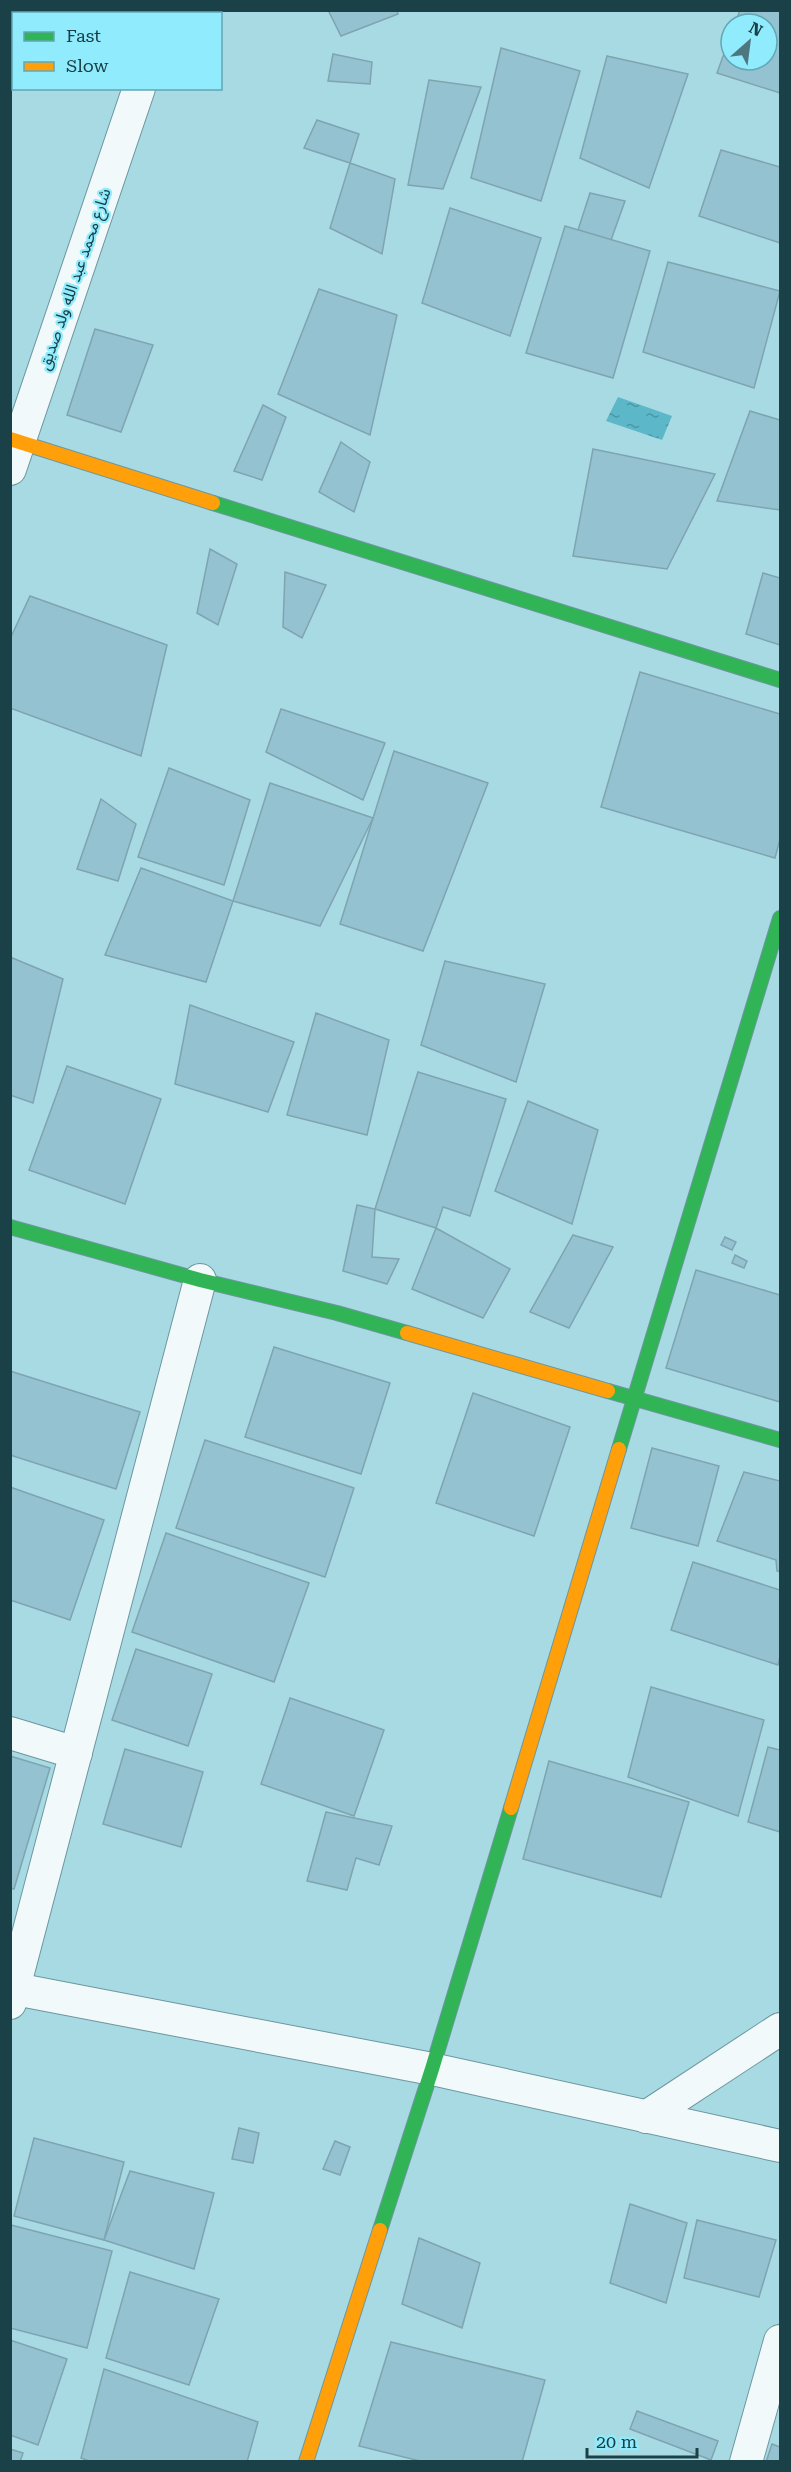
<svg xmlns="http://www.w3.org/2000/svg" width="791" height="2472" viewBox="0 0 791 2472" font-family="'Roboto Serif','Noto Sans Arabic',serif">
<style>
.water{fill:url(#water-ripples)}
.building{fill:#94c2d1;stroke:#7fa4af;stroke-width:1.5}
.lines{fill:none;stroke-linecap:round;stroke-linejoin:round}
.street-casing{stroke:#6c979f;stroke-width:34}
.fast-casing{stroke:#6c979f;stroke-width:16}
.slow-casing{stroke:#6c979f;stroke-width:16}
.street{stroke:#f2f9fb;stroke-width:32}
.fast{stroke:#30b455;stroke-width:14}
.slow{stroke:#ff9f0a;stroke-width:14}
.labels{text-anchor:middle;stroke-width:4.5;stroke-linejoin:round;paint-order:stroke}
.street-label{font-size:16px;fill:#1a4148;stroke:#90ebfd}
</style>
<defs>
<pattern id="water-ripples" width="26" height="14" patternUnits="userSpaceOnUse" patternTransform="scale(1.5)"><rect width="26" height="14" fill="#5cb7c8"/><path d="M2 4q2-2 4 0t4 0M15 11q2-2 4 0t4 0" fill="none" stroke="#4b96a4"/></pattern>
</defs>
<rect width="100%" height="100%" fill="#a8dae4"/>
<!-- water -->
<path class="water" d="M618,397L672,416L662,440L606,421Z"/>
<!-- building -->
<g class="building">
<path d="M328,10H397L398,14L341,36Z"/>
<path d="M740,10H780V93L717,73L731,34V60H767V24H735Z"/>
<path d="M501,48L580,71L541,201L471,178Z"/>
<path d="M333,54L372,62L370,84L328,81Z"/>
<path d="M607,56L688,74L649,188L580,158Z"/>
<path d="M429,80L481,87L443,189L408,185Z"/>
<path d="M317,120L359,134L350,163L304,148Z"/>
<path d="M721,150L780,167V243L699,216Z"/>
<path d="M350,163L395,179L382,254L330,228Z"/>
<path d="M590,193L625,201L611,240L578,230Z"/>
<path d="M450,208L541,238L510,336L422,303Z"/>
<path d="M565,226L650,251L613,378L526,353Z"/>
<path d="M668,262L780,291L754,388L643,352Z"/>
<path d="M319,289L397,315L370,435L278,394Z"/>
<path d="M95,329L153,345L121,432L67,415Z"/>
<path d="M263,405L286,417L262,480L234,471Z"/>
<path d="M750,411L780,420V510L717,501Z"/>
<path d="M341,442L370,462L354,512L319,492Z"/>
<path d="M593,449L715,474L667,569L573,556Z"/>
<path d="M210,549L237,564L218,625L197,613Z"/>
<path d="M285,572L326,585L302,638L283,627Z"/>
<path d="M763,573L780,578V645L746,634Z"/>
<path d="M30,596L167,645L141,756L10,708V639Z"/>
<path d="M640,672L780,714V839L775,858L601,807Z"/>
<path d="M281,709L385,743L363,800L266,752Z"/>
<path d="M394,751L488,783L423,951L340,924Z"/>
<path d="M169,768L250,800L224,885L138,857Z"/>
<path d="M270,783L373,818L320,926L233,901Z"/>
<path d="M101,799L136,824L118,881L77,869Z"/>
<path d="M141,868L233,901L206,982L105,955Z"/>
<path d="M10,957L63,979L33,1103L10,1095Z"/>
<path d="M445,961L545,984L516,1082L421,1045Z"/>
<path d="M190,1005L294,1042L268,1112L175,1084Z"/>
<path d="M316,1013L389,1040L367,1135L287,1115Z"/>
<path d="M67,1066L161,1099L125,1204L29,1170Z"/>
<path d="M418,1072L506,1099L470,1216L443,1207L436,1228L375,1209Z"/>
<path d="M528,1101L598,1130L572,1224L495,1191Z"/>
<path d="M357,1205L375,1209L372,1257L399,1259L387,1284L343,1271Z"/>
<path d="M436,1228L510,1269L483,1318L412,1289Z"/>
<path d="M573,1235L613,1247L569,1328L530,1312Z"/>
<path d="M725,1237L736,1242L732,1250L721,1245Z"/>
<path d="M735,1255L747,1261L744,1268L732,1263Z"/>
<path d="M696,1270L780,1295V1402L666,1368Z"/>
<path d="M274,1347L390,1383L361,1474L245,1437Z"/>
<path d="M10,1371L140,1412L116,1489L10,1455Z"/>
<path d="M473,1393L570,1427L534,1536L436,1503Z"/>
<path d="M205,1440L354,1488L325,1577L176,1528Z"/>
<path d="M652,1448L719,1466L698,1546L631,1528Z"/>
<path d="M744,1472L780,1481V1572L777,1571L776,1560L717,1541Z"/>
<path d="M10,1487L104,1520L70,1620L10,1600Z"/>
<path d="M166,1533L309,1583L274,1682L132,1632Z"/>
<path d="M693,1562L780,1590V1656L778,1665L671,1630Z"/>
<path d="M136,1649L212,1674L188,1746L112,1720Z"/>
<path d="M651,1687L764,1720L738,1816L628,1777Z"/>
<path d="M290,1698L384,1730L354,1816L261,1784Z"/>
<path d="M768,1747L780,1750V1832L748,1822Z"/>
<path d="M125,1749L203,1772L181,1847L103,1824Z"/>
<path d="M10,1756L50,1768L14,1889L10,1888Z"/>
<path d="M549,1761L689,1802L661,1897L523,1859Z"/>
<path d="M326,1812L392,1826L379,1865L356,1858L347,1890L307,1881Z"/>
<path d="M239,2128L259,2133L253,2163L232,2159Z"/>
<path d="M34,2138L124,2162L104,2240L14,2216Z"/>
<path d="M335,2141L350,2147L340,2175L323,2169Z"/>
<path d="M130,2171L214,2193L194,2269L104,2240Z"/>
<path d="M630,2204L687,2223L666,2303L610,2283Z"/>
<path d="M697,2220L776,2240L759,2297L684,2278Z"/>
<path d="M11,2225L112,2251L87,2348L10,2328Z"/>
<path d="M419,2238L480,2263L462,2328L402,2304Z"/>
<path d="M130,2272L219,2299L189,2385L106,2358Z"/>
<path d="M10,2340L67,2359L38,2445L10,2435Z"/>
<path d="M391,2342L545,2380L522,2462H424L359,2446Z"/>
<path d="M104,2369L258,2422L247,2462H92L81,2458Z"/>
<path d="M637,2411L718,2441L711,2460L630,2429Z"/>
<path d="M772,2444L780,2447V2462H766Z"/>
<path d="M10,2449L23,2453L20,2462H10Z"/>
</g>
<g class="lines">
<!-- street casing -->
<g class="street-casing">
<g id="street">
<path d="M165,14L166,10"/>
<path d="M10,469L139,88"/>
<path d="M10,1733L76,1753"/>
<path d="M10,1988L432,2069L780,2146"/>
<path d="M10,2003L200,1280"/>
<path d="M646,2117L780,2029"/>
<path d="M746,2462L780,2341"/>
</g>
</g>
<!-- fast casing -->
<g class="fast-casing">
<g id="fast">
<path d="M213,503L780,680"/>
<path d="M10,1227L200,1280L337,1313L407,1333"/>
<path d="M608,1391L780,1440"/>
<path d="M619,1449L780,918"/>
<path d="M380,2230L432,2069L511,1808"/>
</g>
</g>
<!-- slow casing -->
<g class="slow-casing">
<g id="slow">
<path d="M10,439L213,503"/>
<path d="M407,1333L608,1391"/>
<path d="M511,1808L619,1449"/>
<path d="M306,2462L380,2230"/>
</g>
</g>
<!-- street -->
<use href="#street" class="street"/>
<!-- fast -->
<use href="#fast" class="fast"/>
<!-- slow -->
<use href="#slow" class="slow"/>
</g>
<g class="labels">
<!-- street labels -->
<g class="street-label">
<text transform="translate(74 279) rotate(-71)" y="6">شارع محمد عبد الله ولد صديق</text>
</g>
</g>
<!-- border -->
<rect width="791" height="2472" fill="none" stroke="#1a4148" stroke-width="24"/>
<!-- legend -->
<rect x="12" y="12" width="210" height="78" fill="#90ebfd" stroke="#61a7b5" stroke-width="1.5"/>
<rect x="24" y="32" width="30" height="9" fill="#30b455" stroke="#61a7b5" stroke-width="1.5"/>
<text x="66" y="42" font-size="18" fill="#1a4148">Fast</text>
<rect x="24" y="62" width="30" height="9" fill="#ff9f0a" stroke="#61a7b5" stroke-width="1.5"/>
<text x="66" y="72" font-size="18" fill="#1a4148">Slow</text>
<!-- north arrow -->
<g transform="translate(749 42) rotate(28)"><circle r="28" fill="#90ebfd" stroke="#61a7b5" stroke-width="1.5"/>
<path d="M0-4.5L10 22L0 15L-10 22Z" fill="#4c777f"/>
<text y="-9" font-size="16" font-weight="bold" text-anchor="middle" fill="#1a4148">N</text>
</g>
<!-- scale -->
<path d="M587 2448v9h110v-9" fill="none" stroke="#1a4148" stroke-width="3"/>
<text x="596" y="2448" font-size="18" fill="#1a4148" stroke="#90ebfd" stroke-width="4.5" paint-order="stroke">20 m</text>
</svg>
